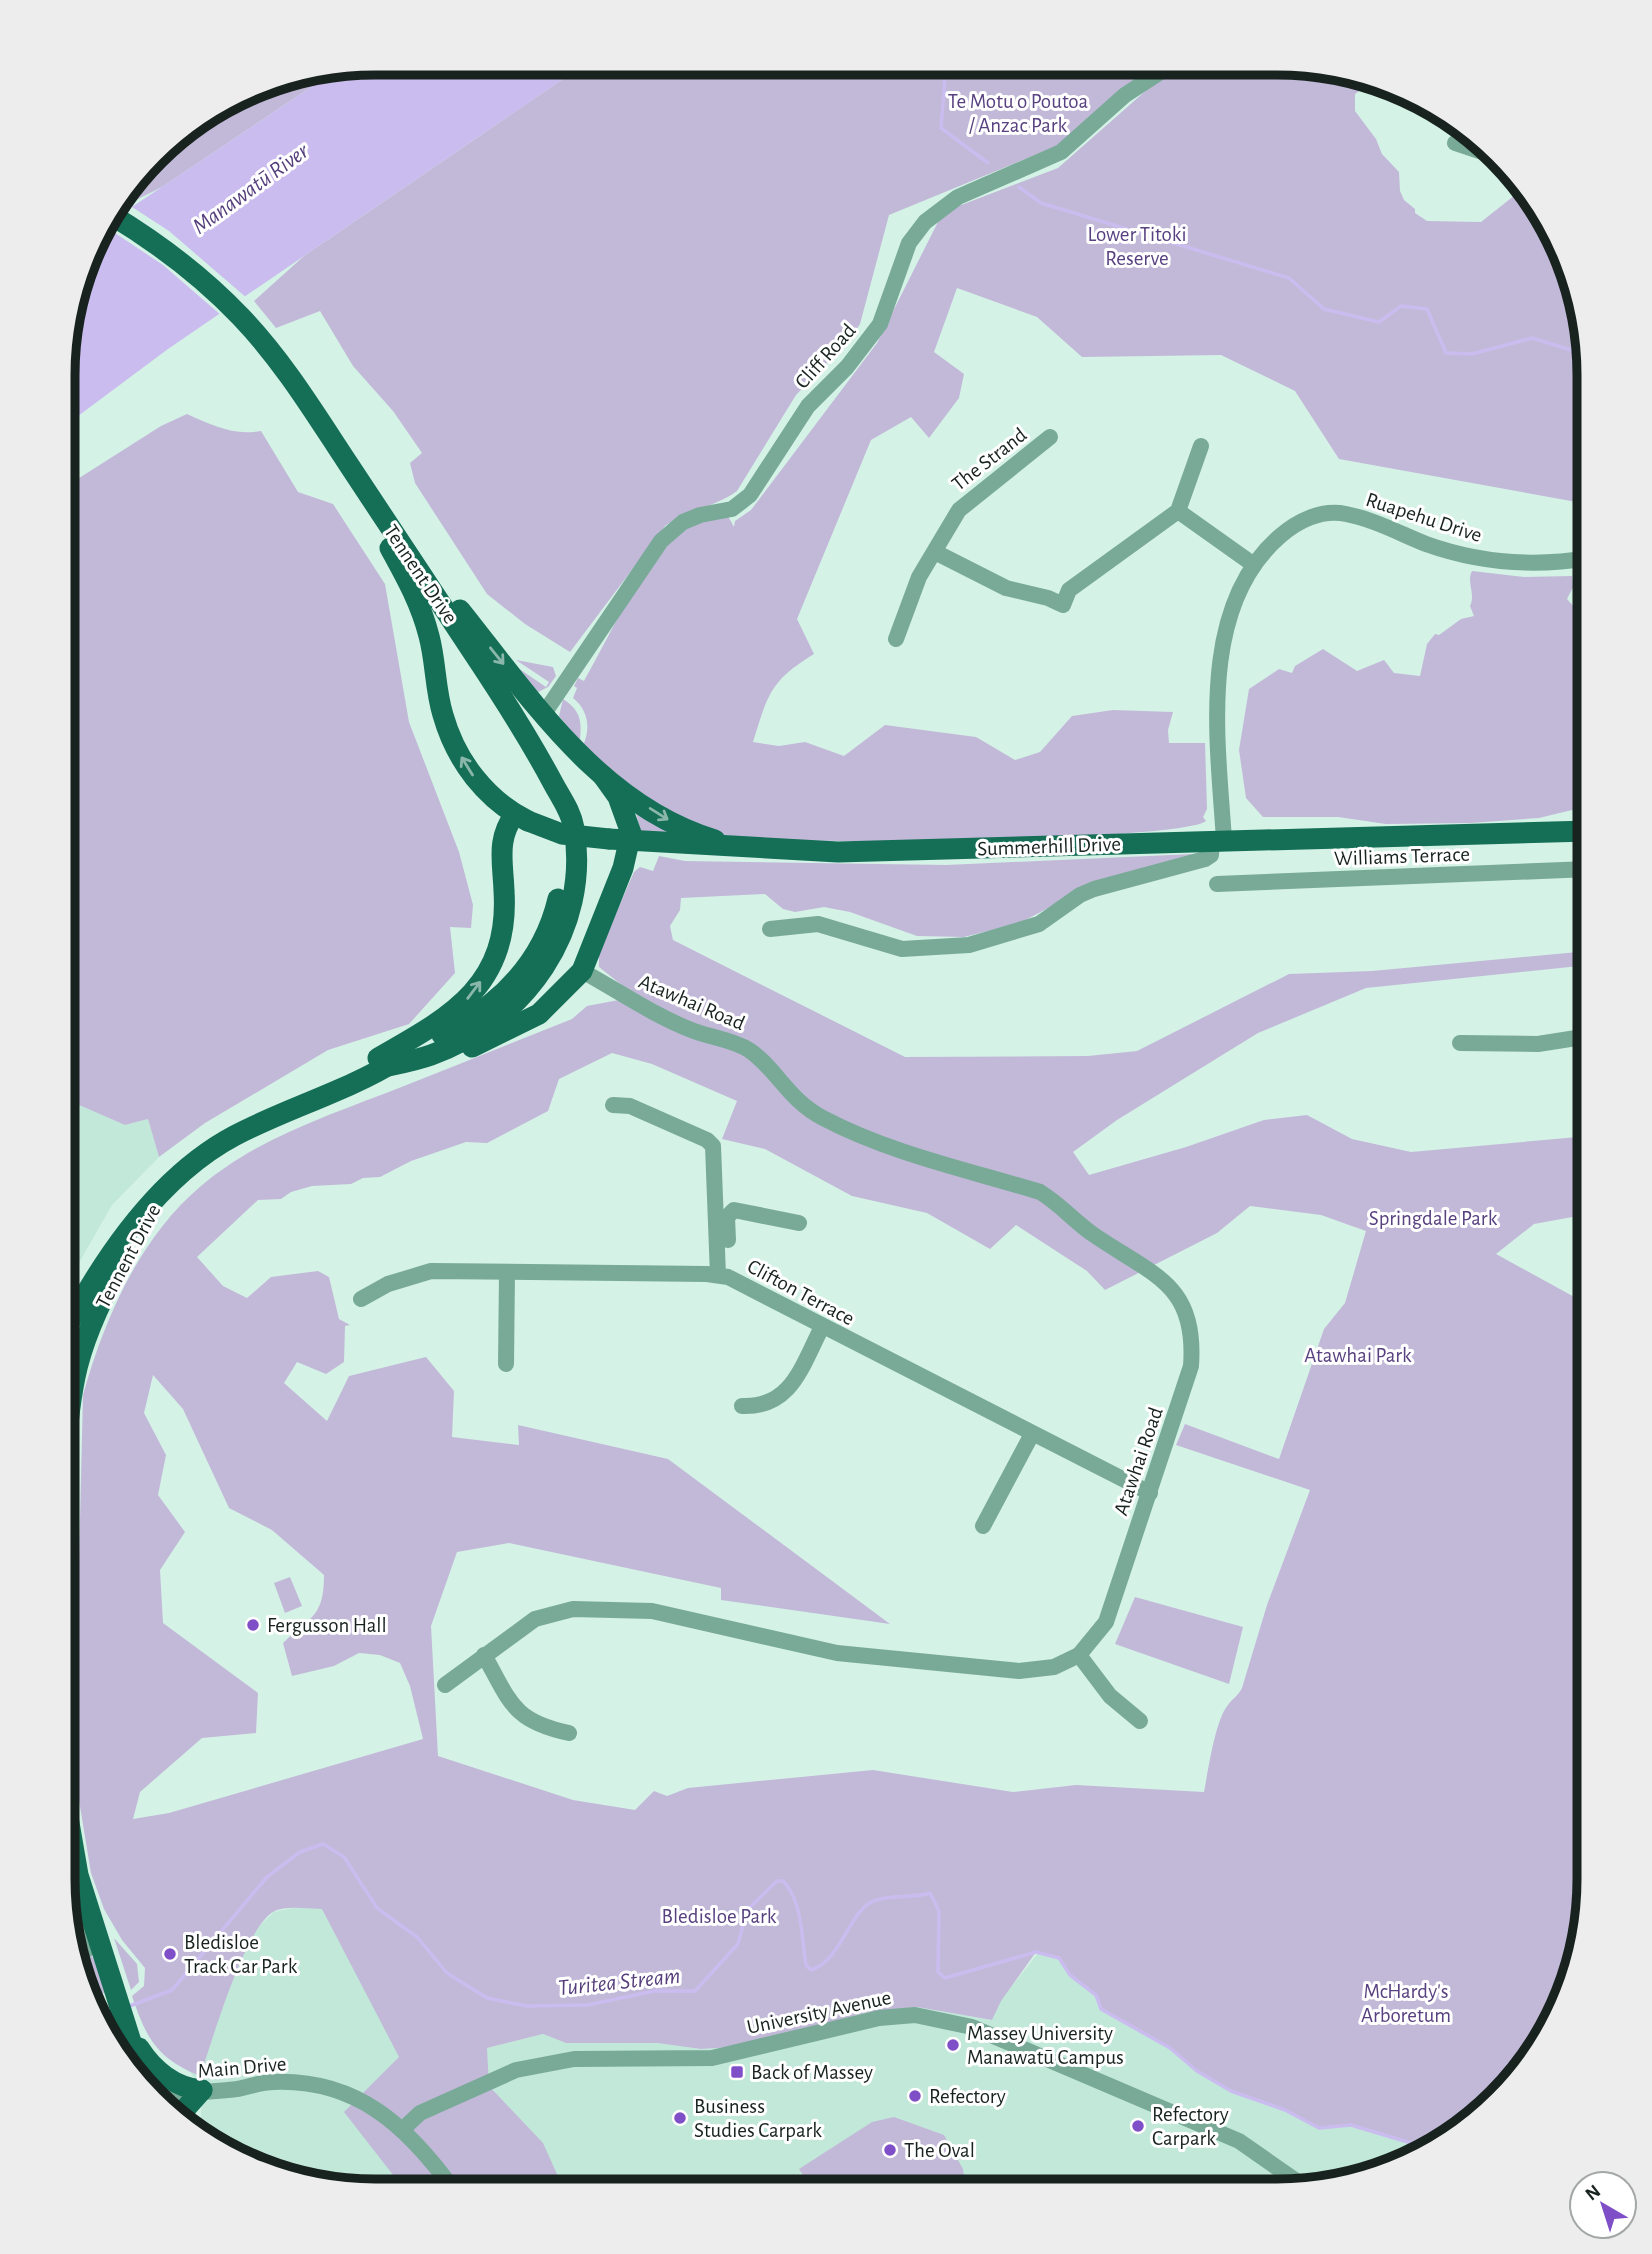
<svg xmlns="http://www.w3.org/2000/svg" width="1652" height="2254" viewBox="0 0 1652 2254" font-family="'Alegreya Sans',sans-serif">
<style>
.built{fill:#c2e8d9}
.green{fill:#c2b9d8;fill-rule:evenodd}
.water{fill:#cbbcef}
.pier{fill:#d5f2e7}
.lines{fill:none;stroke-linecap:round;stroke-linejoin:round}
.stream{stroke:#cbbcef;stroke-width:3.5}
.minor{stroke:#79aa98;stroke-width:16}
.major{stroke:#156f56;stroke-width:21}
.major-bridge{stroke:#156f56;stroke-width:21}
.oneway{stroke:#8ab7aa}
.poi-dot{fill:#7f4fc7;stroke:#fff;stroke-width:2.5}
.labels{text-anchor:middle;stroke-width:6;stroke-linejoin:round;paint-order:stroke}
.park-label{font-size:21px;fill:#584180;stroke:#fff}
.street-label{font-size:21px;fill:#18231f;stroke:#fff}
.poi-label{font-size:21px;fill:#18231f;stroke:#fff;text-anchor:start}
.water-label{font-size:23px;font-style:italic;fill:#543e7c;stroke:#fff}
.rim{fill:none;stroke:#18231f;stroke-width:9}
</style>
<rect width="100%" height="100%" fill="#d5f2e7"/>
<!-- built -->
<g class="built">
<path d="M79,1105L125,1125L148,1119L159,1157L112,1205L64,1289V1109Z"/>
<path d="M343,1897L487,2048L543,2034L566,2043H657L701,2049L733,2047L869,2012L917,2007L992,2020L1000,2001L1039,1952L1059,1958L1070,1975L1096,1995L1102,2009L1170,2048L1197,2071L1231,2091L1281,2109L1319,2128L1351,2125L1421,2146L1440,2142L1415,2159L1277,2191L335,2188L200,2137L202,2090L154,2018L215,1968L274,1912Z"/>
</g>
<!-- green -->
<g class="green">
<path d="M585,64L1166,65L1069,141L889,215L860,324L850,339L796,395L737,491C715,507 688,510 665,526L570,652L525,624L487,594L415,483L410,463L422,453L393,411L353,366L320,311L276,328L254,301L304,256Z"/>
<path d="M1187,65L1318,66L1374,87L1364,88L1355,94V111L1376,139L1382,154L1399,172L1400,191L1404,200L1415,209V213L1427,221L1481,222L1515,195L1526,191L1557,237L1589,375V543L1573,546V542L1586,529L1582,503L1339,459L1295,391L1221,355L1082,357L1037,317L957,288L934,352L964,374L959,398L929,438L911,417L871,440L797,619L814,654C770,681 768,694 753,742L779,746L805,742L844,756L885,725L976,737L1015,760L1040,752L1072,716L1113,710L1173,712L1168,730L1169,743H1205L1207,809L1203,817L1206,821C1181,841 771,847 725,835C659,818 599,768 559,716L563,699C580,710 582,720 580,739L584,743C591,726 587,709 573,698L577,688L574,686L578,678L584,681C609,638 647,551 691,526C703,520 715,518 728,516L734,527L735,521L751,510L877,343L943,212L1058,168L1150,87Z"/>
<path d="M338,69L162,187L128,204L121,200L170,140L275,80Z"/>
<path d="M187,414C212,425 233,436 261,431L298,492L333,504L385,584L409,722L459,852L473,905L471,928L450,927L455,973L409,1024L328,1050L205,1123L159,1157L148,1119L125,1125L79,1105L64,1109L65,487L161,426Z"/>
<path d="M1472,571L1524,577L1572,576L1573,587L1567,599L1583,617L1589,618V813L1572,810L1539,818L1471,823L1386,824L1338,817H1263L1246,798L1239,750L1249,689L1279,669L1292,673L1295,666L1323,649L1357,671L1384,660L1394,673L1420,676L1427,644L1435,634L1439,635L1461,619L1474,616L1470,606C1476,594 1466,582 1472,571Z"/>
<path d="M506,660L546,687L549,682L516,660L553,667L556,676L548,687L538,692Z"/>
<path d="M635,809L693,836L641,833Z"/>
<path d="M1193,854L1048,908L1020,923L964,937L917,936L850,912L824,907L795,912L783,909L765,894L681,898L680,910L670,926L673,940L905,1057L1088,1056L1137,1051L1289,974L1372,971L1589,951V965L1366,988L1258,1033L1117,1120L1073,1152L1089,1175L1186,1147L1264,1120L1307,1115L1352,1139L1411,1152L1589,1136V1214L1534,1224L1496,1254L1589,1305L1588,1899L1572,1979L1536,2052L1482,2114L1440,2142L1421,2146L1351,2125L1319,2128L1285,2110L1231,2091L1197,2071L1170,2048L1101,2009L1096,1995L1070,1975L1059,1958L1036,1952L1001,2001L992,2020L917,2007L869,2012L733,2047L701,2049L657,2043H566L543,2034L487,2048L489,2086L543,2143L561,2183L560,2189H404L344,2112L399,2057L322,1909C308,1909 286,1905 273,1912C244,1929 212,2042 200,2076C157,2058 147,2040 132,1996L144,1986L145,1968L122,1940L104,1909L91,1873L74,1770L83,1395C104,1320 139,1238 201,1186C258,1137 336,1113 404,1086C460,1064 516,1041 572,1019L587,1006L624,999L628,990L599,967V952L634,872L640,867L653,871L659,856L685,861L946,865ZM612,1053L652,1064L737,1101L722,1139L765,1149L852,1196L927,1213L990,1249L1016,1225L1087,1271L1105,1290L1217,1233L1250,1206L1321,1215L1366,1231L1345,1303L1324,1329L1279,1459L1185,1424L1176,1445L1310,1490L1267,1605L1242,1688C1238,1696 1233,1698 1228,1705C1215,1720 1208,1772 1204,1792L1076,1785L1013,1792L873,1770L688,1788L667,1796L654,1791L635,1810L573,1800L438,1756L431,1626L457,1552L509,1543L721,1588V1600L890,1624L668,1459L518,1425L519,1445L452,1437L454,1391L426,1357L349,1376L327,1421L284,1383L297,1362L326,1374L344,1362L345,1326L350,1325L339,1319L329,1277L318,1271L271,1277L247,1298L223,1286L197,1257L258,1200L281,1199L291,1192L312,1186L351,1184L363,1178L380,1177L411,1161L466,1142L487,1143L548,1111L559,1079ZM153,1375L183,1409L229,1508L272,1530L324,1575C324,1617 311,1616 283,1643L292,1676L334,1666L359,1653L380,1655L400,1663L410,1686L423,1739L169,1813L133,1819L140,1792L202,1738L256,1733L258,1693L163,1623L160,1570L185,1532L158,1495L166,1455L144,1413Z"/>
<path d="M290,1577L302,1606L285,1613L274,1583Z"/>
<path d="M1135,1597L1243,1627L1229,1684L1115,1644Z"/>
<path d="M63,1859L71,1891L84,1923H73L63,1879Z"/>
<path d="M114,1938L137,1964L139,1982L131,1990Z"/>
<path d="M89,1950L99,1970L105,1994L100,1991L90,1993L81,1955Z"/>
<path d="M894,2117L944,2135L963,2169L966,2190H813L799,2169L872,2122Z"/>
</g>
<!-- water -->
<path class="water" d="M376,63L585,64L168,349L66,425V334L102,227L338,69Z"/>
<!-- pier -->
<path class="pier" d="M129,205L169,231L248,299L222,316L163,265L103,225Z"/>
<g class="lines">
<!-- stream -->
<g class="stream">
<path d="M946,65L941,128L988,163"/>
<path d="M1019,187L1041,203L1289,278L1324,309L1379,322L1401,306L1427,309L1446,353L1472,354L1532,338L1584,354"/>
<path d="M127,2007L172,1990L267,1877L300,1852L323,1844L344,1857L377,1908L417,1937L447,1973L487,1998L527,2006L588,2005L654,1991H695L738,1944L747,1910L777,1881H783C803,1902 801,1936 806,1965L811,1970C843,1960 849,1908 876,1900C893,1895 913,1898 930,1893L939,1911L938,1972L945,1978L1036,1952L1059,1958L1070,1975L1096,1995L1101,2009L1170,2048L1197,2071L1231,2091L1285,2110L1319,2128L1351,2125L1421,2146L1440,2142"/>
<path d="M97,2019L113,2012"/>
</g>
<!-- minor -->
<g class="minor">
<path d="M1455,143L1497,157"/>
<path d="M1178,511L1254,565"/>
<path d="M935,552L1006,588L1048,598L1063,605L1069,590L1178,511L1201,446"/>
<path d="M896,639L919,577L959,510L1050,437"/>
<path d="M543,715L661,541L683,522L700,515L732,509L750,495L808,406L847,367L880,324L909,243L925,222L958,197L1061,152L1125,95L1171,65"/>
<path d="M1224,840C1218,743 1197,609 1279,537C1297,521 1321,509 1346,514C1373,519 1401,534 1426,544C1479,563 1534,567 1589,558"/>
<path d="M1217,884L1589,869"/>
<path d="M770,929L818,924L902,949L969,945L1039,924L1080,895L1094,889L1205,859L1211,855L1212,841"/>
<path d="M1460,1043L1538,1044L1589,1036"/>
<path d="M613,1105L630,1106L707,1140L713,1146L718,1275"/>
<path d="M728,1240L727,1217L734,1210L799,1223"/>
<path d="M361,1299L388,1284L431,1271L707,1274L728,1277L1150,1493"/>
<path d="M506,1364L507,1273"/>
<path d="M742,1406C792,1408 802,1365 822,1327"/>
<path d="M983,1526L1032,1434"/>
<path d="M484,1655C510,1701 512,1721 569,1733"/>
<path d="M1079,1655L1110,1696L1140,1721"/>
<path d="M445,1685L535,1619L573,1609L652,1611L837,1653L1019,1671L1054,1667L1079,1655L1106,1622L1191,1366C1197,1284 1154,1276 1094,1235C1075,1222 1060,1204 1040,1192C968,1170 889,1153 823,1118C788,1100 776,1068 749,1050C733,1040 713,1038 694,1031C654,1016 619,991 582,971"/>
<path d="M76,1933L99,1935"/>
<path d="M80,1953L92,1946L99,1935"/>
<path d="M158,2100C185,2092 210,2092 237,2089C249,2087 261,2082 274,2082C357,2079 407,2126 453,2189"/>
<path d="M402,2130L420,2113L516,2070L574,2059L712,2058L879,2018L915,2015L972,2027L1239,2141L1302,2185"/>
</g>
<!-- major -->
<g class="major">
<path d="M110,214C158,243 202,276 241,317C283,361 314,412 347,462C389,526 431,590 474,654C502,696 529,738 553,783C561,798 571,811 574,828C591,929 525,1022 431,1055C417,1060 402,1063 388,1066"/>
<path d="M390,548C406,577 421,604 429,636C436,662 435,690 443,715C456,761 486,800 528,821"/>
<path d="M460,610C531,699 601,806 715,840"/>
<path d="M609,839L838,852L1589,831"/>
<path d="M442,1035C499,1006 543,963 558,899"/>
<path d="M472,1047L539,1014L582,971L623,868L631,833L618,797L603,776"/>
<path d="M378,1058C450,1017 510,986 504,891C503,862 496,839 515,814"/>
<path d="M64,1333C102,1260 159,1176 234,1136C287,1108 348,1091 399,1059"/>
<path d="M63,1654C65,1567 58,1461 75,1377C83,1337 103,1296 123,1260"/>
<path d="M63,1788L78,1875L146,2089"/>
<path d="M139,2048C153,2070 175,2088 202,2090"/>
<path d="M178,2117L202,2090"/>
</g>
<!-- major-bridge -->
<path class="major-bridge" d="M528,821L562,834L609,839"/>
</g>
<!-- one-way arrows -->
<defs><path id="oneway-shaft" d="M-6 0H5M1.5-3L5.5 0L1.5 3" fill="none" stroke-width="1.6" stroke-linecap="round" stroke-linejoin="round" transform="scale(1.75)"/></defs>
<g class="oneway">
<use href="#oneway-shaft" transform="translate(497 656) rotate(51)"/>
<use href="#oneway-shaft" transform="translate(467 766) rotate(-122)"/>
<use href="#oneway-shaft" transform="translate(659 814) rotate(32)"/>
<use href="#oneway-shaft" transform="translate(474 990) rotate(-53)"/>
</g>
<!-- markers -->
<g class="poi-dot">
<circle cx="253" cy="1625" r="7"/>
<circle cx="170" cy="1954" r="7"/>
<circle cx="953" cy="2045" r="7"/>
<rect x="730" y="2065" width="14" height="14" rx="3.5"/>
<circle cx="915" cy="2096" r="7"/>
<circle cx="680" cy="2118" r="7"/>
<circle cx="1138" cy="2126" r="7"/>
<circle cx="890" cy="2150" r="7"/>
</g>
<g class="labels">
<!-- park labels -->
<g class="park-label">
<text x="1018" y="108">Te Motu o Poutoa<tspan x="1018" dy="24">/ Anzac Park</tspan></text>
<text x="1137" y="241">Lower Titoki<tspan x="1137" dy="24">Reserve</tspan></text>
<text x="1433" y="1225">Springdale Park</text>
<text x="1358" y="1362">Atawhai Park</text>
<text x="719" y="1923">Bledisloe Park</text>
<text x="1406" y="1998">McHardy's<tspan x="1406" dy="24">Arboretum</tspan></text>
</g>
<!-- street labels -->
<g class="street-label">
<text transform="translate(825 356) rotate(-48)" y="7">Cliff Road</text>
<text transform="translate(989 459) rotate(-38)" y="7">The Strand</text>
<text transform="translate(1424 517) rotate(18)" y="7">Ruapehu Drive</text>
<text transform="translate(421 574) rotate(56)" y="7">Tennent Drive</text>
<text transform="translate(1049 846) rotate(-2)" y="7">Summerhill Drive</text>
<text transform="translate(1402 856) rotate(-2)" y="7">Williams Terrace</text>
<text transform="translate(692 1002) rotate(23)" y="7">Atawhai Road</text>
<text transform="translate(128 1256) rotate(-62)" y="7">Tennent Drive</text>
<text transform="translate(801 1292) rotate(28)" y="7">Clifton Terrace</text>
<text transform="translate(1138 1461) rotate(-71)" y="7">Atawhai Road</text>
<text transform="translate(819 2012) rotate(-12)" y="7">University Avenue</text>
<text transform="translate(242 2067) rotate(-5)" y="7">Main Drive</text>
</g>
<!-- poi labels -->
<g class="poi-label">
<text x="267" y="1632">Fergusson Hall</text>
<text x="184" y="1949">Bledisloe<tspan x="184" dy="24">Track Car Park</tspan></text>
<text x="967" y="2040">Massey University<tspan x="967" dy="24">Manawatū Campus</tspan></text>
<text x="751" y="2079">Back of Massey</text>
<text x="929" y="2103">Refectory</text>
<text x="694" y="2113">Business<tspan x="694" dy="24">Studies Carpark</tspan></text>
<text x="1152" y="2121">Refectory<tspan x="1152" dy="24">Carpark</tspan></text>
<text x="904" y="2157">The Oval</text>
</g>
<!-- water labels -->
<g class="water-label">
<text transform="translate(250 188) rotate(-36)" y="8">Manawatū River</text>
<text transform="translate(619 1981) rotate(-6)" y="8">Turitea Stream</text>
</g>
</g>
<!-- crop -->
<path d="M0 0H1652V2254H0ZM375 75H1277A300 300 0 0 1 1577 375V1879A300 300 0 0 1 1277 2179H375A300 300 0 0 1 75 1879V375A300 300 0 0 1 375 75Z" fill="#ededed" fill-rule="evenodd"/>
<path class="rim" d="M375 75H1277A300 300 0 0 1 1577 375V1879A300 300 0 0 1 1277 2179H375A300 300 0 0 1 75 1879V375A300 300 0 0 1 375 75Z"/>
<!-- north arrow -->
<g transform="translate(1603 2205) rotate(321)"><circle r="33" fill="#ffffff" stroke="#a3a7a5" stroke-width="2"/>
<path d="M0-5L12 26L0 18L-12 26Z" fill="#7f4fc7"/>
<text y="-10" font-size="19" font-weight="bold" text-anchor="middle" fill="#18231f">N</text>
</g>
</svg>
